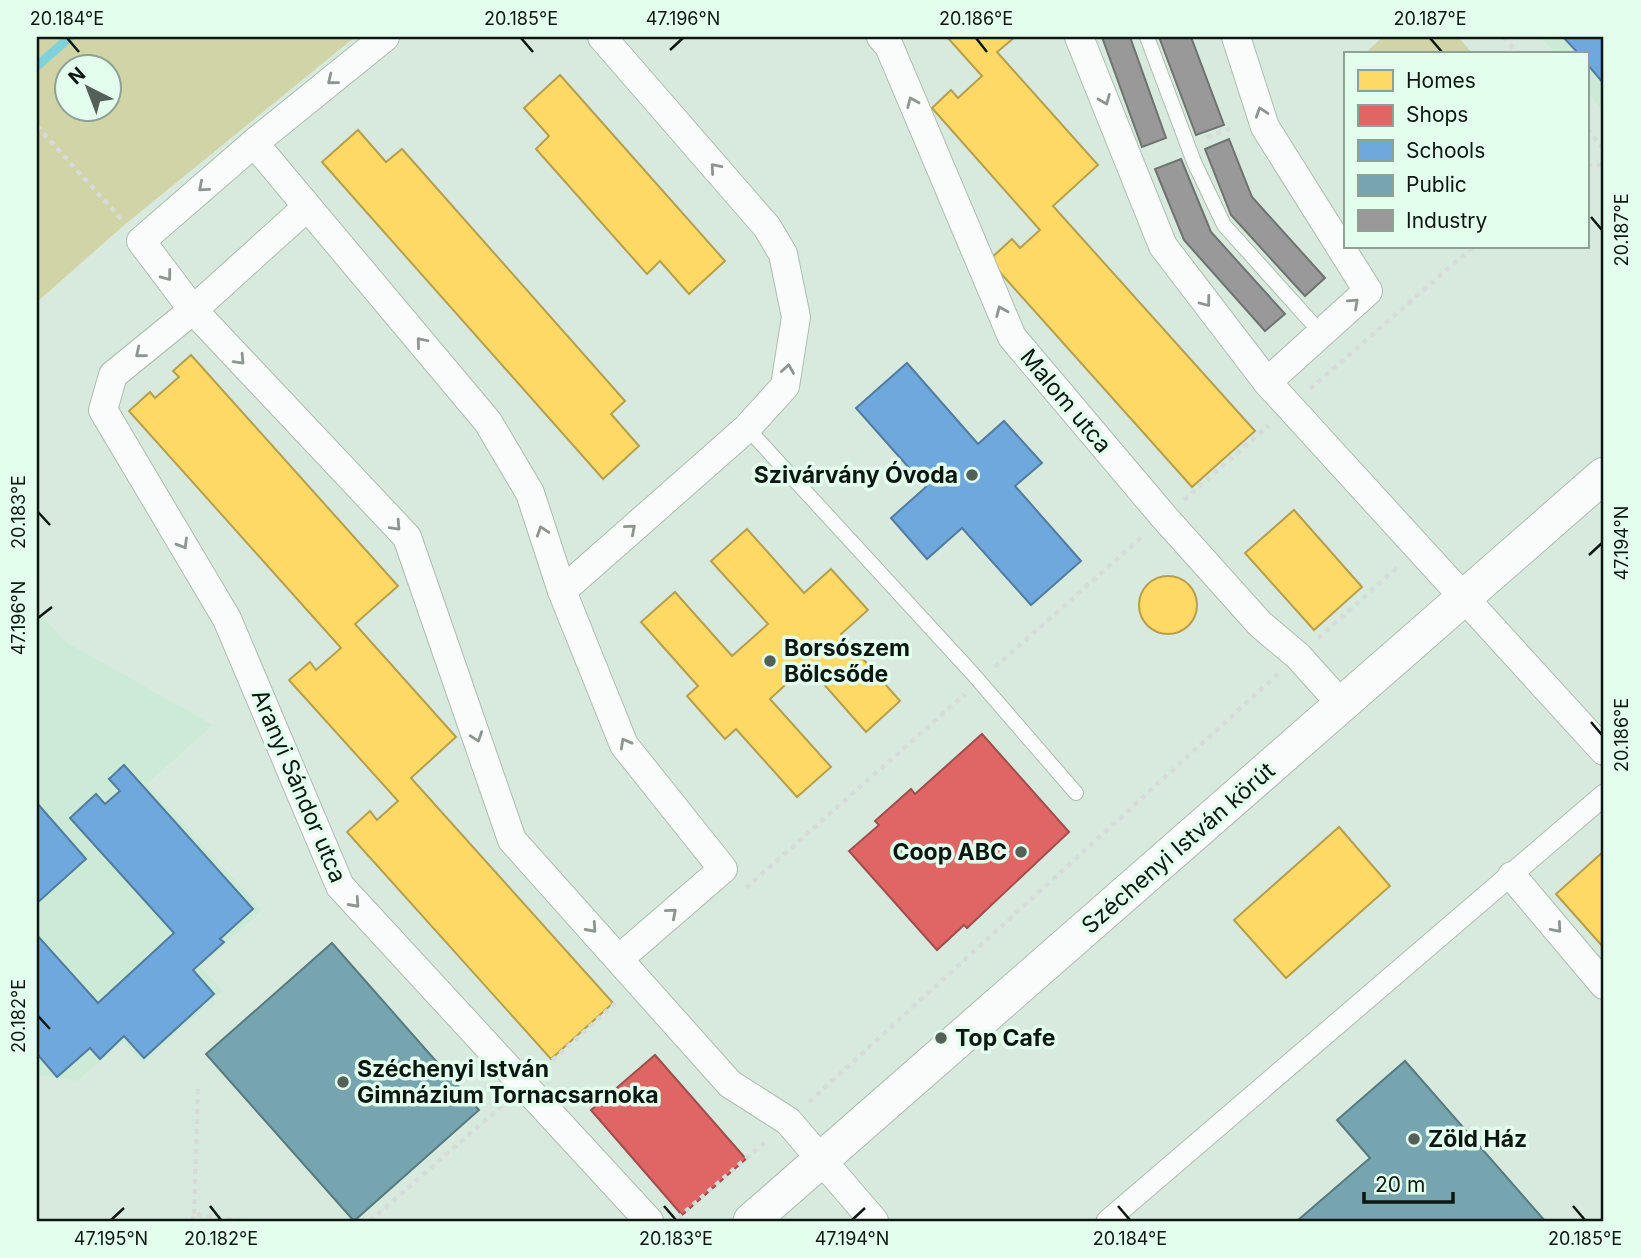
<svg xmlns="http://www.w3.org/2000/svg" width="1641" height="1258" viewBox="0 0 1641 1258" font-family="Inter,sans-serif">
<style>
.built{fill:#ccebd7}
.green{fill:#d0d4a6;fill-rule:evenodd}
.homes{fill:#ffd966;stroke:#b69f4c;stroke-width:2}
.shops{fill:#e06666;stroke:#a04e4c;stroke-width:2}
.schools{fill:#6fa8dc;stroke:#517c9f;stroke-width:2}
.public{fill:#76a5af;stroke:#567a7f;stroke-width:2}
.industry{fill:#999;stroke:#6e7270;stroke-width:2}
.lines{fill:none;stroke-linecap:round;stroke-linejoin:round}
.stream{stroke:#80d2da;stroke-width:9}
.service-casing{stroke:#adbbb1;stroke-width:16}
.pedestrian-casing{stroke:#adbbb1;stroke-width:23}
.minor-casing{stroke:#adbbb1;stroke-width:30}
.tertiary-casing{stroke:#adbbb1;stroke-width:37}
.path{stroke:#d7dcd9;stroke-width:4.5;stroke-dasharray:5 5;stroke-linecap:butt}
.service{stroke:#f9fcfa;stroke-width:14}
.pedestrian{stroke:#f9fcfa;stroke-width:21}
.minor{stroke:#f9fcfa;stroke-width:28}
.tertiary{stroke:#f9fcfa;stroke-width:35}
.oneway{stroke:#8e9591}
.ticks{fill:none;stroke:#0b1710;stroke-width:2.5}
.poi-dot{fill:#536158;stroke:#e3feec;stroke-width:2.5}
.labels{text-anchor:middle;stroke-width:7;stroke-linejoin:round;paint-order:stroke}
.street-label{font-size:23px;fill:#0b1710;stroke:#e3feec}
.poi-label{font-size:23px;font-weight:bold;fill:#0b1710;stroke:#e3feec;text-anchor:start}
.neatline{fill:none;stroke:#0b1710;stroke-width:2.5}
.ticks-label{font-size:18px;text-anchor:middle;fill:#0b1710}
</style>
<rect width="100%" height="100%" fill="#d8eade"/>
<!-- built -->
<g class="built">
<path d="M1541,37H1604V112L1587,91V54H1556Z"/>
<path d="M37,611L66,642L213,725L147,784L262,910L201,967L223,991L143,1063L123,1042L77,1081L37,1074Z"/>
</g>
<!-- green -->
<g class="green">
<path d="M37,37H355L123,226L37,302ZM66,66H108V108H66Z"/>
<path d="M1383,37H1458L1473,54H1364Z"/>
</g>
<!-- homes -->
<g class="homes">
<path d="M947,37H1015L997,52L1098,165L1053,206L1255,431L1192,487L989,260L1012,239L1020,248L1040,230L932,108L951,90L958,98L982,76Z"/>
<path d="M560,75L725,261L689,294L660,261L647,274L536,149L549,136L524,108Z"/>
<path d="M358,130L386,162L402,149L625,401L611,414L639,446L603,479L322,162Z"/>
<path d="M191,355L398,586L355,624L456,737L411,778L613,1003L551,1059L347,832L370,811L377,820L398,801L289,680L310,662L316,670L341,648L129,411L150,392L155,398L179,377L173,371Z"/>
<path d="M1294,510L1362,587L1314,630L1245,553Z"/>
<path d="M747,529L804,593L831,569L868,610L841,634L900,701L866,732L807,665L770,699L831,767L797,797L736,729L725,739L687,696L698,686L641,622L675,592L732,656L768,624L711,561Z"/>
<circle cx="1168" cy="605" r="29"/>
<path d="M1339,827L1390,886L1286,978L1234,920Z"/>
<path d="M1604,851V948L1556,894Z"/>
</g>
<!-- shops -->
<g class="shops">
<path d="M982,734L1069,832L967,928L964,925L937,950L849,851L879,825L875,821L911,789L915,794Z"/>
<path d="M655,1055L746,1159L682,1215L591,1110Z"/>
</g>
<!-- schools -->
<g class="schools">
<path d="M1563,37H1604V84L1587,64V54H1579Z"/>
<path d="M907,363L978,444L1004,421L1042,463L1015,486L1081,561L1031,605L962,528L927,559L891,518L926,487L856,408Z"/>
<path d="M124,765L253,909L220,939L224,942L193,970L214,994L144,1058L124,1036L100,1059L90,1048L57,1077L37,1054V935L98,1003L174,933L70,818L96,794L105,804L120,791L109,779Z"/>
<path d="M37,803L86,859L37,903Z"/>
</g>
<!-- public -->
<g class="public">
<path d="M332,943L479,1110L354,1221L206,1054Z"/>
<path d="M1405,1061L1545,1221H1297L1370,1158L1337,1120Z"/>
</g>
<!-- industry -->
<g class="industry">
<path d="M1102,37H1130L1166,138L1142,147Z"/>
<path d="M1159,37H1191L1224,125L1196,135Z"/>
<path d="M1229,139L1252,197L1325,278L1305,296L1231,215L1205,149Z"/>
<path d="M1181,159L1211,232L1285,314L1265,331L1184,240L1155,169Z"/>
</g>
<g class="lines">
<!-- stream -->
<path class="stream" d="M37,66L70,37"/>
<!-- service casing -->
<g class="service-casing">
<g id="service">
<path d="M1147,37L1194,162L1224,225L1321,333"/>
<path d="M747,428L973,674L1076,793"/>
</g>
</g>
<!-- pedestrian casing -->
<g class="pedestrian-casing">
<path id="pedestrian" d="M1107,1221L1604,795"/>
</g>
<!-- minor casing -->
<g class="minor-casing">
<g id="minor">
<path d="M385,37L254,143L141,241L193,310L407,537L512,840L730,1084L788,1121L874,1221"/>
<path d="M881,37L889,46L1012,337L1164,517L1260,624L1298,656L1342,705"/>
<path d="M1079,37L1163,246L1267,382L1604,751"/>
<path d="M1236,37L1265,127L1368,291L1267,382"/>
<path d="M254,143L488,422L530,493L562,591L624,745L723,869L620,958"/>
<path d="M307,207L193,310L113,375L103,410L227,619L340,886L649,1221"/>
<path d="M562,591L747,428L785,386L796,317L783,254L767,227L602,37"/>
<path d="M1512,876L1604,985"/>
</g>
</g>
<!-- tertiary casing -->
<g class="tertiary-casing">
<path id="tertiary" d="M751,1221L1604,475"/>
</g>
<!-- path -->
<g class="path">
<path d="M1503,37L1519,54"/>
<path d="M37,126L123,221"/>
<path d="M1587,129L1604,149"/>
<path d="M1207,137L1235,127"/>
<path d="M1587,165H1604"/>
<path d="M1310,389L1473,247"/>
<path d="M1184,500L1269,425"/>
<path d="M1318,638L1398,567"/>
<path d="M995,667L1143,536"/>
<path d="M746,888L965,694"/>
<path d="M545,1067L619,1000"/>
<path d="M809,1102L1278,674"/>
<path d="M194,1214L198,1087"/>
<path d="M678,1218L766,1141"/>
<path d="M193,1221L194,1214L242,1221"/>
<path d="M370,1221L505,1103"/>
</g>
<!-- service -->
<use href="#service" class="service"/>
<!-- pedestrian -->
<use href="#pedestrian" class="pedestrian"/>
<!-- minor -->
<use href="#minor" class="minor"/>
<!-- tertiary -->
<use href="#tertiary" class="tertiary"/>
</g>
<!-- one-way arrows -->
<defs><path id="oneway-chevron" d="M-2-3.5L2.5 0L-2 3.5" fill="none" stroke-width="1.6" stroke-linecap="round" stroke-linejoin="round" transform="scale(1.75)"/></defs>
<g class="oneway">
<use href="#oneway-chevron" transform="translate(332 80) rotate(141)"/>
<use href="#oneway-chevron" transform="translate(1105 100) rotate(68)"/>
<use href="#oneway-chevron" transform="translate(912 102) rotate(-113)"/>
<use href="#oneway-chevron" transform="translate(1261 112) rotate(-108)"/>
<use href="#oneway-chevron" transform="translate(715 168) rotate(-131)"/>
<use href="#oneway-chevron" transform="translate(203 187) rotate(139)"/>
<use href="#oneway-chevron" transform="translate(167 276) rotate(53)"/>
<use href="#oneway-chevron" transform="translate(1206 302) rotate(53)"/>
<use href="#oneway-chevron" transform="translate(1354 303) rotate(-42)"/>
<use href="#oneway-chevron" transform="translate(1001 311) rotate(-113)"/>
<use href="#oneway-chevron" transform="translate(421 342) rotate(-130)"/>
<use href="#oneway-chevron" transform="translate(140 353) rotate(141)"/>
<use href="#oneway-chevron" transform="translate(240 360) rotate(47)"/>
<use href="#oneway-chevron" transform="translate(788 369) rotate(-81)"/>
<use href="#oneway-chevron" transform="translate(396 526) rotate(47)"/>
<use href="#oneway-chevron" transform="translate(631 529) rotate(-41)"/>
<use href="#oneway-chevron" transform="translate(542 531) rotate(-108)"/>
<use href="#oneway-chevron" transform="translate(183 544) rotate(59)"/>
<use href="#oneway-chevron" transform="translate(477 737) rotate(71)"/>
<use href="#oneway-chevron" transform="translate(625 743) rotate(-119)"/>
<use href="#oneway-chevron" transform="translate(355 903) rotate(48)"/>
<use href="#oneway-chevron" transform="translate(672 913) rotate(-41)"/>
<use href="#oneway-chevron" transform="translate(592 928) rotate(48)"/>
<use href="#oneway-chevron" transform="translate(1557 928) rotate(49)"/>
</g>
<!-- ticks -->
<path class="ticks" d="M67,38L79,52M521,38L533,52M976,38L987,52M1430,38L1442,52M670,50L683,38M1591,217L1602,230M38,512L50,525M1589,555L1602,543M38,618L52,607M1591,722L1602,735M38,1016L50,1029M210,1206L221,1220M664,1206L676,1220M1118,1206L1130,1220M1573,1206L1585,1220M111,1220L124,1208M852,1220L865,1208"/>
<!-- markers -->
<g class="poi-dot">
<circle cx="972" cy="475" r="7"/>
<circle cx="770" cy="661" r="7"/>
<circle cx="1021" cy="852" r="7"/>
<circle cx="941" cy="1038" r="7"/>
<circle cx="343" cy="1082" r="7"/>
<circle cx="1414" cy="1139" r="7"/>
</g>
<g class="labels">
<!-- street labels -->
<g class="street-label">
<text transform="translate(1066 401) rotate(50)" y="8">Malom utca</text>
<text transform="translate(299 786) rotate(67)" y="8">Aranyi Sándor utca</text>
<text transform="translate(1178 848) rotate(-41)" y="8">Széchenyi István körút</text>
</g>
<!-- poi labels -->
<g class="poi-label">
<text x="958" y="483" text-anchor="end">Szivárvány Óvoda</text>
<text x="784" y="656">Borsószem<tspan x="784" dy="26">Bölcsőde</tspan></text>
<text x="1007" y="860" text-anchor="end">Coop ABC</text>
<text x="955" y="1046">Top Cafe</text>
<text x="357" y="1077">Széchenyi István<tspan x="357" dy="26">Gimnázium Tornacsarnoka</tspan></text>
<text x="1428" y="1147">Zöld Ház</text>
</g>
</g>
<!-- border -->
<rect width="1641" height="1258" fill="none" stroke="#e3feec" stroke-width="77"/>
<!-- legend -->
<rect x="1344" y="52" width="245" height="196" fill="#e3feec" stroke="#8da294" stroke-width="2"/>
<rect x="1358" y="70" width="35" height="21" fill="#ffd966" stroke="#8da294" stroke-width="2"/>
<text x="1406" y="88" font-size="21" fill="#0b1710">Homes</text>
<rect x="1358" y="105" width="35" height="21" fill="#e06666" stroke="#8da294" stroke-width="2"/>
<text x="1406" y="122" font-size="21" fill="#0b1710">Shops</text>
<rect x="1358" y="140" width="35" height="21" fill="#6fa8dc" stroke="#8da294" stroke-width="2"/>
<text x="1406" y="158" font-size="21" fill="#0b1710">Schools</text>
<rect x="1358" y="175" width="35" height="21" fill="#76a5af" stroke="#8da294" stroke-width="2"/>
<text x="1406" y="192" font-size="21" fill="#0b1710">Public</text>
<rect x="1358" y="210" width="35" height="21" fill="#999999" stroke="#8da294" stroke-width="2"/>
<text x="1406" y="228" font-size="21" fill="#0b1710">Industry</text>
<!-- north arrow -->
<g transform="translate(88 88) rotate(318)"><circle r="33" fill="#e3feec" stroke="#8da294" stroke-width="2"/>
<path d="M0-5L12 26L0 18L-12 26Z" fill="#536158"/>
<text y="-10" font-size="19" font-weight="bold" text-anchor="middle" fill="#0b1710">N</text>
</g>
<!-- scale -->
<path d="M1364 1192v10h89v-10" fill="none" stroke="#0b1710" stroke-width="3.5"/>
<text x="1375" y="1192" font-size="21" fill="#0b1710" stroke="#e3feec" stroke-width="5" paint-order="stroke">20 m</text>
<rect x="38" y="38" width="1564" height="1182" class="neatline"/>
<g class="ticks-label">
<text x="67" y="25">20.184°E</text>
<text x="521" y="25">20.185°E</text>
<text x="683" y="25">47.196°N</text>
<text x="976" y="25">20.186°E</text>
<text x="1430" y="25">20.187°E</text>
<text transform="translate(1622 230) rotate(-90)" y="6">20.187°E</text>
<text transform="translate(19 512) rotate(-90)" y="6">20.183°E</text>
<text transform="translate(1622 543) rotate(-90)" y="6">47.194°N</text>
<text transform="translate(19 618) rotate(-90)" y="6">47.196°N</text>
<text transform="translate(1622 735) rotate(-90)" y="6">20.186°E</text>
<text transform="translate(19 1016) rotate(-90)" y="6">20.182°E</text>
<text x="111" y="1245">47.195°N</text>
<text x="221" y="1245">20.182°E</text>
<text x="676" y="1245">20.183°E</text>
<text x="852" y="1245">47.194°N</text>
<text x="1130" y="1245">20.184°E</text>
<text x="1585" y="1245">20.185°E</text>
</g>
</svg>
